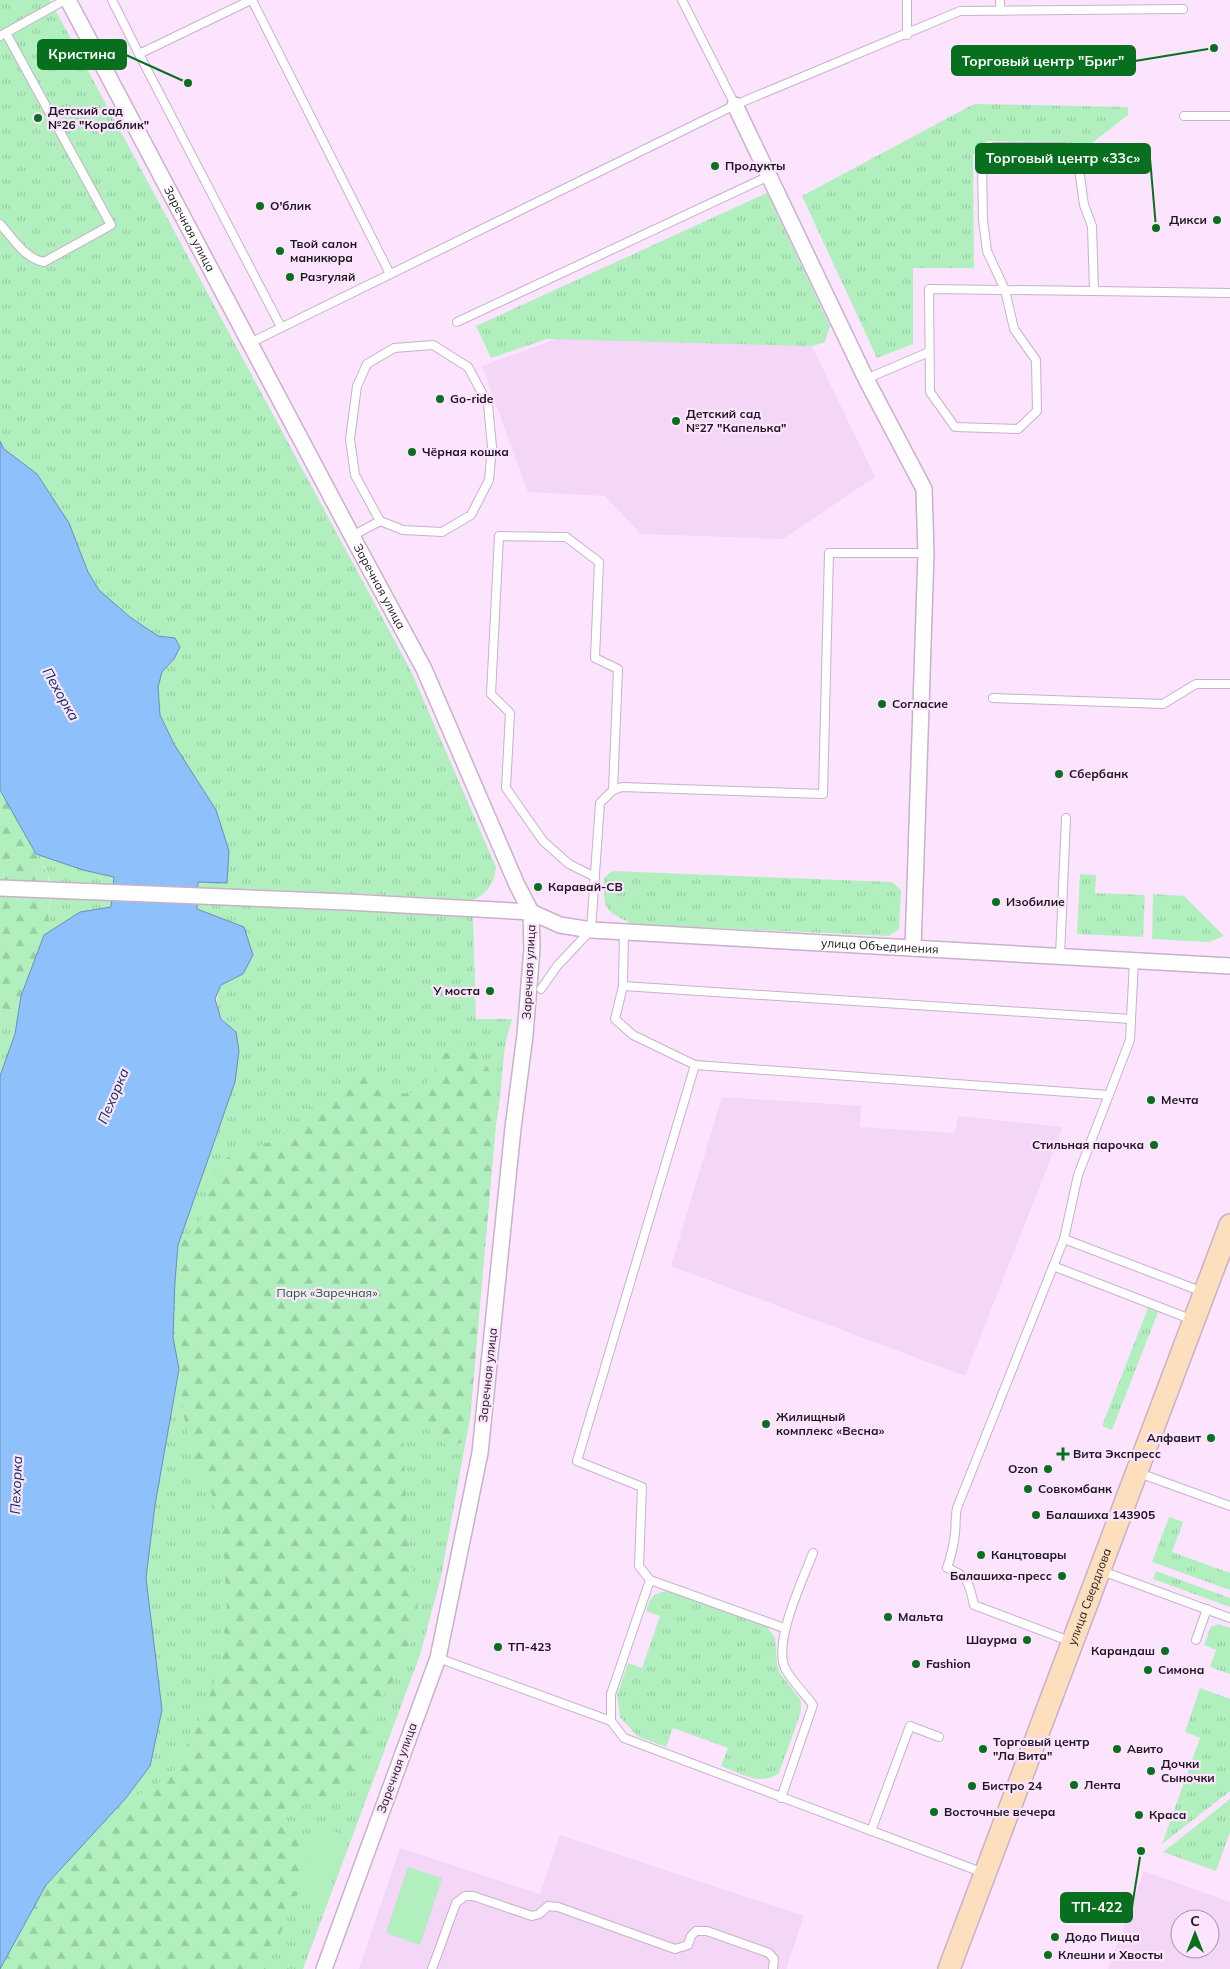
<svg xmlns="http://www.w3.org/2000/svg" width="1230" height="1969" viewBox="0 0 1230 1969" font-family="Mulish,sans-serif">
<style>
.built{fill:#f4d6f6;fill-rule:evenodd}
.grass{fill:url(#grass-tufts)}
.forest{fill:url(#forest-firs)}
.pitch{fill:#b1f0be}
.water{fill:#8ec0fb;stroke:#6c8db9}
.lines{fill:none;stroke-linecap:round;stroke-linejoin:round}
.lane-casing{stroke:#c8b1ca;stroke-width:10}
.street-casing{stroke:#c8b1ca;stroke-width:18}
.secondary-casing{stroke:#c8b1ca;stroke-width:24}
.lane{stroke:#fff;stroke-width:8}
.street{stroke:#fff;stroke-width:15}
.secondary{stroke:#fddfbe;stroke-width:21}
.poi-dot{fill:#086f1e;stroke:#fce4fe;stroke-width:2}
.labels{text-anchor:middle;stroke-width:4.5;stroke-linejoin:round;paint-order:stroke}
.poi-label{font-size:12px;font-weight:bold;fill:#1e161f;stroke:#fce4fe;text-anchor:start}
.street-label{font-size:12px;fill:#1e161f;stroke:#fce4fe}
.park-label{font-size:12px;fill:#155d2e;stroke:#fce4fe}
.water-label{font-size:14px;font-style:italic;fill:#062a4e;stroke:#fce4fe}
.leader{fill:none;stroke:#086f1e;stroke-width:2}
.callout-dot{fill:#086f1e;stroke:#fce4fe;stroke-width:2}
.callout{fill:#086f1e;stroke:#086f1e;stroke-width:2}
.callout-label{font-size:14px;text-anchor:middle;font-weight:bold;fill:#fff}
</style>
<defs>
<pattern id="grass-tufts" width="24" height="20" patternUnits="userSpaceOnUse" patternTransform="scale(1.25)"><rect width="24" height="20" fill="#b1f0be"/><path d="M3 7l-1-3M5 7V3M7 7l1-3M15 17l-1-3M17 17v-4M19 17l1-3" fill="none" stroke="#98cda3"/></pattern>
<pattern id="forest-firs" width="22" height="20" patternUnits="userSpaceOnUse" patternTransform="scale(1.25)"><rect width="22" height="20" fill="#b1f0be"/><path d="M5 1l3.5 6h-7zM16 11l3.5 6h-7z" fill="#98cda3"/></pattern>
</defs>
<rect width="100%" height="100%" fill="#fce4fe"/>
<!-- built -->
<g class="built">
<path d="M570,334L809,340L875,477L783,539L641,534L605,496L528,492L482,366Z"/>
<path d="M722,1097L861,1106L860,1127L955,1133L958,1116L1063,1127L965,1376L671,1266Z"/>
<path d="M560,1835L804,1916L786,1969H359L400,1848L540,1894Z"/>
<path d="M1144,1871L1230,1902V1969H1108ZM1180,1919H1210V1949H1180Z"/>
</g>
<!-- grass -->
<g class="grass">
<path d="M0,0H50L411,671L496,867C495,882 487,894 473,900L347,893V910L473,917L476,1019H512L505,1045L499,1107L496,1123L470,1418L441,1577L420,1655L303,1969H0L150,1766L162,1710L146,1578L155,1505L179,1369L173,1337L178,1245L235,1082L236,1032C218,1017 212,1009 221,985L243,974L244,927L197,909L198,882L174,744L160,715L158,687L162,672L174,659L175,638L158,636L130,617L99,590L88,572L69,523L37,474L4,449L0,441Z"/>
<path d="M974,104L1128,107V115L1078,154L1065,142L987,141L973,155L974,268H913V344L877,358L802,196Z"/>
<path d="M767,193L830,326L825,342L813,346L547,339L491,358L476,326Z"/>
<path d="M36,854L83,870L114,876L111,907L80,912L44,935C49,918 54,892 48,875C46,868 40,861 36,854Z"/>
<path d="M612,871L892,882L901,890L899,929L889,936L632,924C604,910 603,910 604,878Z"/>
<path d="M1080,874L1096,875L1095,893L1145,895L1143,937L1077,934Z"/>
<path d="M1153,894L1184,896L1224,936L1209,942L1152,939Z"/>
<path d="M21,996L15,1034L0,1076V1019L9,1014Z"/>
<path d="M1148,1308L1158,1312L1112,1430L1102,1426Z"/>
<path d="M1169,1517L1183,1522L1172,1552L1230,1573V1590L1152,1562Z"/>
<path d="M1156,1571L1230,1598V1607L1153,1579Z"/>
<path d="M667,1591L767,1627L775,1638L777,1664L780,1673L801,1701V1712L779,1773C761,1787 740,1773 721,1766L728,1748L673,1728L666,1747L637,1736L620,1717L617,1695L628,1663L642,1668L660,1616L646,1611C650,1598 653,1593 667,1591Z"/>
<path d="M1218,1624L1230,1628V1674L1210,1667L1216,1650L1204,1645L1211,1627Z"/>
<path d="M1200,1688L1230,1699V1791L1162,1844L1200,1738L1185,1732Z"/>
<path d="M1230,1799V1832L1216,1871L1163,1852Z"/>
</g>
<!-- forest -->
<g class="forest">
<path d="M0,790L48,875L50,901L48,922L44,935L21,996L9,1014L0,1019Z"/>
<path d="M464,1046C493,1063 503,1091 496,1123L470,1418L466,1440C436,1460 434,1416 408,1422L403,1431L408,1555L419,1598L414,1633L405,1660L384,1695L344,1795L332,1801H302L290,1805L285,1820C293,1830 308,1840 309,1854C310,1875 274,1946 264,1969H0L46,1885L126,1798L146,1792L174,1770L205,1709L221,1664L227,1607L224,1554L213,1496L196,1472L184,1416L179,1369L173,1337L175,1281L178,1245C184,1239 194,1233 197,1226C209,1206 205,1180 221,1163C232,1149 263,1148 279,1137C290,1130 296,1118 307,1111C318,1103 331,1097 342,1088C347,1082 350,1076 359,1073C372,1070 389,1098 410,1093C418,1091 430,1082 433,1075C436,1069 436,1062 440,1057C447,1051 456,1049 464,1046Z"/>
</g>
<!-- pitch -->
<g class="pitch">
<path d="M318,1825L349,1837L323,1902L292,1890Z"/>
<path d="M408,1867L442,1878L420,1945L386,1933Z"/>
</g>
<!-- water -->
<path class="water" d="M0,441L4,449L37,474L69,523L88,572L99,590L130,617L158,636L175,638L180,647L174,659L162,672L158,687L160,715L174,744L216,810L229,851L227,883L198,882L197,909L244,927L253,955L243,974L221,985L215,999L221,1019L236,1032L239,1051L235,1082L178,1245L175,1281L173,1337L179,1369L155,1505L146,1578L162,1710L150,1766L126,1798L46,1885L0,1969V1076L15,1034L21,996L44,935L80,912L111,907L114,877L83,870L36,854L0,790Z"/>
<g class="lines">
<!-- lane casing -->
<g class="lane-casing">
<g id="lane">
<path d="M112,0L139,54"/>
<path d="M251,0L139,54L281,327"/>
<path d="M252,0L390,274"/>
<path d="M682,0L735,105"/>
<path d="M1000,11V0"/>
<path d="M907,35V0"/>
<path d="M0,36L65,0"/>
<path d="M1184,116H1230"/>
<path d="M994,147H1064L1078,161L1084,205L1092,226L1094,291L1005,290L987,251L983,220L982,162Z"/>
<path d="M0,224C13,238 25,259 44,262L111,225L6,33"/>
<path d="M929,289L1005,290L1014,329L1036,360L1037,411L1018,429L955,427L930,392Z"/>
<path d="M1094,291L1230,293"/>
<path d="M457,322L769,176"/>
<path d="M250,343L735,105L960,11L1183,9"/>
<path d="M433,345L468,367L488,404L492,447L489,480L471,515L442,532L403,530L380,521L355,475L350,439L357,386L367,364L394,348Z"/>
<path d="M866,379L929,352"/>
<path d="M352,536L380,521"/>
<path d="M993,698L1163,704L1196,684H1230"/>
<path d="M595,877L569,864L543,841L506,788L510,713L491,694L499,536L566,537L599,562L595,658L618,669L613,790"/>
<path d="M624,932L623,986L615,1019L633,1035L695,1065L577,1461L642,1487L639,1566L650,1580L611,1694V1721L624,1738L984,1873"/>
<path d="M1060,956L1066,818"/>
<path d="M623,986L1131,1019"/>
<path d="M541,989L557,966L591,930L600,803L613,790L622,787L823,794L829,553H926"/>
<path d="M695,1065L1109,1095"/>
<path d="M1064,1239L1203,1292"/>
<path d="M1053,1266L1193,1320"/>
<path d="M1139,1473L1230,1506"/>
<path d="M1102,1571L1230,1618"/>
<path d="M650,1580L784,1628"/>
<path d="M1196,1640L1207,1609"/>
<path d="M1072,1642L974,1605C969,1584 969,1576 947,1568C951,1556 954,1545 955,1533C956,1524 955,1517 957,1508L1064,1239L1078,1175L1130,1040L1134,960"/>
<path d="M438,1658L611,1721"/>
<path d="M781,1798L813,1705C806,1695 789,1678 785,1668C773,1642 803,1579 813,1553"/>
<path d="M871,1831L910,1726L939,1737"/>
<path d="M432,1969L456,1903L465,1896H473L532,1916L539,1914L548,1906L558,1907L675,1949L688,1945L691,1936L696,1931H707L769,1953L774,1959L773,1969"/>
</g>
</g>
<!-- street casing -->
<g class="street-casing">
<g id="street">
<path id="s1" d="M68,0L352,536L424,669L517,885L531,912L532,948L525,1035L513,1128L480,1453L438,1658L324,1969"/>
<path d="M735,105L866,379L924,489L926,553L913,948"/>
<path id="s2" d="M0,888L347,902L531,912L560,925L591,930L1230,966"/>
</g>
</g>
<!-- secondary casing -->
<g class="secondary-casing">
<g id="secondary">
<path id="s3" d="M949,1969L1230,1225"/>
</g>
</g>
<!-- lane -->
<use href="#lane" class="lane"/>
<!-- street -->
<use href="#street" class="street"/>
<!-- secondary -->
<use href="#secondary" class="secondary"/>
</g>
<!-- markers -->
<g class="poi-dot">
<circle cx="38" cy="118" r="5"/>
<circle cx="715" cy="166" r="5"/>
<circle cx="260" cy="206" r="5"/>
<circle cx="1217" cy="220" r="5"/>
<circle cx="280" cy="251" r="5"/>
<circle cx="290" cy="277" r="5"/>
<circle cx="440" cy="399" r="5"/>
<circle cx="676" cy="421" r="5"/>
<circle cx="412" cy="452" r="5"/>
<circle cx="882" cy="704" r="5"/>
<circle cx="1059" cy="774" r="5"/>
<circle cx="538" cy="887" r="5"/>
<circle cx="996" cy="902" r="5"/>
<circle cx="490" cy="991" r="5"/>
<circle cx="1151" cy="1100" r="5"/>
<circle cx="1154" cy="1145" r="5"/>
<circle cx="766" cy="1424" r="5"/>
<circle cx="1211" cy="1438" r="5"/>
<path d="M1060.5 1446.5h5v5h5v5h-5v5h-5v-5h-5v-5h5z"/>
<circle cx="1048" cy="1469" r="5"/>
<circle cx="1028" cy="1489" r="5"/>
<circle cx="1036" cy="1515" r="5"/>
<circle cx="981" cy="1555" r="5"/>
<circle cx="1062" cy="1576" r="5"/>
<circle cx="888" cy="1617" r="5"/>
<circle cx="1027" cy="1640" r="5"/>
<circle cx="498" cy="1647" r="5"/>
<circle cx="1165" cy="1651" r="5"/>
<circle cx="916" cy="1664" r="5"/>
<circle cx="1148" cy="1670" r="5"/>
<circle cx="983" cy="1749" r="5"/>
<circle cx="1117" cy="1749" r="5"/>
<circle cx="1151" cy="1771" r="5"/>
<circle cx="1074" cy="1785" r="5"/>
<circle cx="972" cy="1786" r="5"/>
<circle cx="934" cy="1812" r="5"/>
<circle cx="1139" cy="1815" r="5"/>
<circle cx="1055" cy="1937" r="5"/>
<circle cx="1048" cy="1955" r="5"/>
</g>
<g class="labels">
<!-- poi labels -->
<g class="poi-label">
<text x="48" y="115">Детский сад<tspan x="48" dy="14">№26 "Кораблик"</tspan></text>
<text x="725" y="170">Продукты</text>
<text x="270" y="210">О'блик</text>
<text x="1207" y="224" text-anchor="end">Дикси</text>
<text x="290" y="248">Твой салон<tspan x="290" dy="14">маникюра</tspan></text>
<text x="300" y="281">Разгуляй</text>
<text x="450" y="403">Go-ride</text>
<text x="686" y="418">Детский сад<tspan x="686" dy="14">№27 "Капелька"</tspan></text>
<text x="422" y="456">Чёрная кошка</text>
<text x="892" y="708">Согласие</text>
<text x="1069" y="778">Сбербанк</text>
<text x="548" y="891">Каравай-СВ</text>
<text x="1006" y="906">Изобилие</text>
<text x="480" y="995" text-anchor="end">У моста</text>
<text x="1161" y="1104">Мечта</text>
<text x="1144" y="1149" text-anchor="end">Стильная парочка</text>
<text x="776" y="1421">Жилищный<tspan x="776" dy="14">комплекс «Весна»</tspan></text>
<text x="1201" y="1442" text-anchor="end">Алфавит</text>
<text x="1073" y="1458">Вита Экспресс</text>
<text x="1038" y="1473" text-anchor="end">Ozon</text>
<text x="1038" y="1493">Совкомбанк</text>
<text x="1046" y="1519">Балашиха 143905</text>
<text x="991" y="1559">Канцтовары</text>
<text x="1052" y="1580" text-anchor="end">Балашиха-пресс</text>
<text x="898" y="1621">Мальта</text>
<text x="1017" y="1644" text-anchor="end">Шаурма</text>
<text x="508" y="1651">ТП-423</text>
<text x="1155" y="1655" text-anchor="end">Карандаш</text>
<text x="926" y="1668">Fashion</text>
<text x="1158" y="1674">Симона</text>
<text x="993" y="1746">Торговый центр<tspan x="993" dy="14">"Ла Вита"</tspan></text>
<text x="1127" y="1753">Авито</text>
<text x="1161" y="1768">Дочки<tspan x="1161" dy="14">Сыночки</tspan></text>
<text x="1084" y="1789">Лента</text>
<text x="982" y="1790">Бистро 24</text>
<text x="944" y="1816">Восточные вечера</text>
<text x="1149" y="1819">Краса</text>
<text x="1065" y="1941">Додо Пицца</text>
<text x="1058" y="1959">Клешни и Хвосты</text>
</g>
<!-- street labels -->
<g class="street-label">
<text dy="4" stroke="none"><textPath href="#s1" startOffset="259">Заречная улица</textPath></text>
<text dy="4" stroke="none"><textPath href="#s1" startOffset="664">Заречная улица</textPath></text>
<text dy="4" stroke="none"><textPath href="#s2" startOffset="884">улица Объединения</textPath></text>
<text transform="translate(529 972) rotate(-87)" y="4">Заречная улица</text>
<text transform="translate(488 1375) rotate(-84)" y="4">Заречная улица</text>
<text dy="4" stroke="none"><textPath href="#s3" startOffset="398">улица Свердлова</textPath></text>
<text transform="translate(397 1768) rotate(-70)" y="4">Заречная улица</text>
</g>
<!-- park labels -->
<g class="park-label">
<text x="327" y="1297">Парк «Заречная»</text>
</g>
<!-- water labels -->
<g class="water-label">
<text transform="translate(61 694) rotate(60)" y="5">Пехорка</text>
<text transform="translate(113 1096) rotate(-67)" y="5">Пехорка</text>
<text transform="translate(16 1485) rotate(-88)" y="5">Пехорка</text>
</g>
</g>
<!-- callouts -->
<path class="leader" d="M188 83L126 55M1214 48L1135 61M1156 228L1150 158M1141 1851L1132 1907"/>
<g class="callout-dot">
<circle cx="188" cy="83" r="5"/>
<circle cx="1214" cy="48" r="5"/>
<circle cx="1156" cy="228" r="5"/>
<circle cx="1141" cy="1851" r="5"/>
</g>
<g class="callout">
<rect x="38" y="40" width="88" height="29" rx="5"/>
<rect x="952" y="46" width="183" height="29" rx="5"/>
<rect x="976" y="144" width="174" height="29" rx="5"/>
<rect x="1061" y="1893" width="71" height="29" rx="5"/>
</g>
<g class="callout-label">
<text x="82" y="59">Кристина</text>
<text x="1043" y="66">Торговый центр "Бриг"</text>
<text x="1063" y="163">Торговый центр «33с»</text>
<text x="1097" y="1912">ТП-422</text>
</g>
<!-- north arrow -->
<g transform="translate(1195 1934)"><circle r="24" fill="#fce4fe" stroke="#a392a5"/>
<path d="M0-4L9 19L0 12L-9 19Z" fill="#086f1e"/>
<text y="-8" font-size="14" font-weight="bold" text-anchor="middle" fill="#1e161f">С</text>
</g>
</svg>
